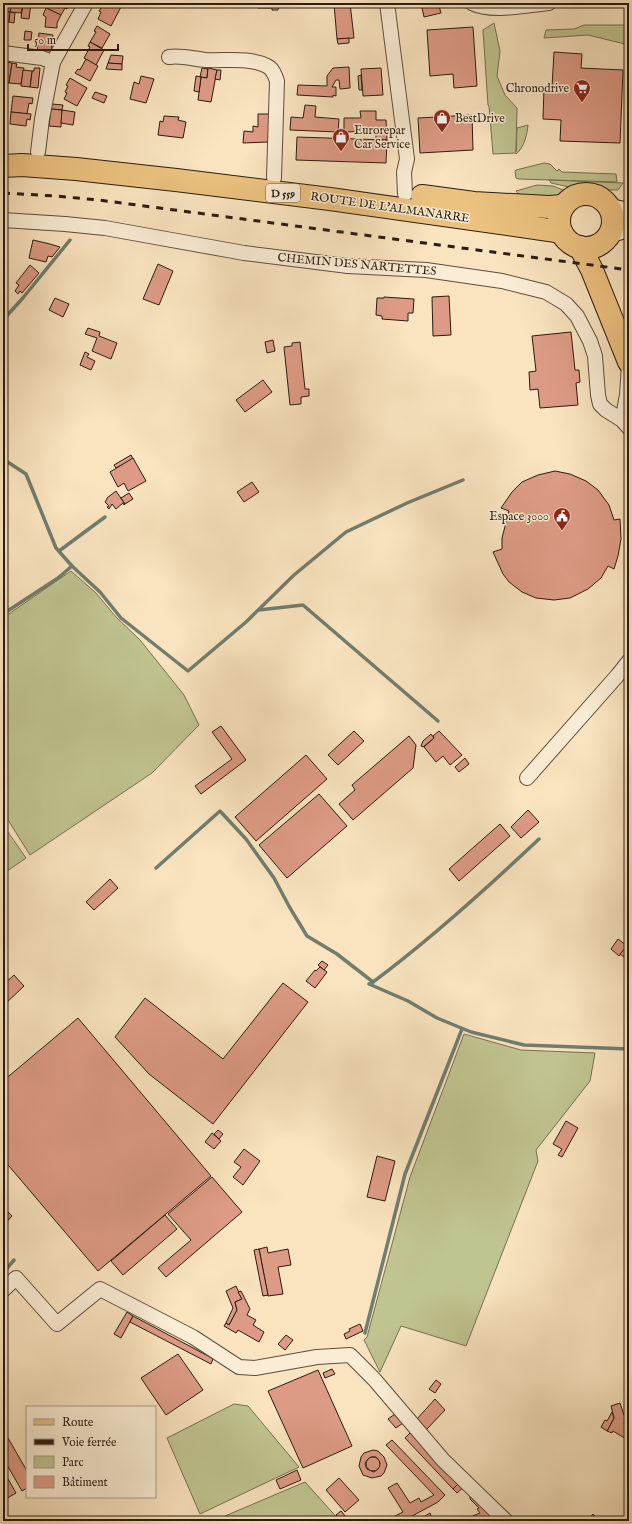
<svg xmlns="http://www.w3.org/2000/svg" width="632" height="1524" viewBox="0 0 632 1524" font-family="'IM FELL English',serif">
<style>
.green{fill:#c0c490;stroke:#767051}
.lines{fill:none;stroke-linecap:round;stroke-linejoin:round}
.stream{stroke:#707d6f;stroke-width:3.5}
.building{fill:#dd9b85;stroke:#2b1b12;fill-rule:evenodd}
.street-casing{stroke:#5e4d3d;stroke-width:16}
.secondary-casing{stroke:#2b1b12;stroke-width:22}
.primary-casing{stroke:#2b1b12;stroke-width:24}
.street{stroke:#fbedd5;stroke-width:14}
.secondary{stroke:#fbedd5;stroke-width:20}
.primary{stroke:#ecc280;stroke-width:22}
.rail{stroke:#2b1b12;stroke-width:3;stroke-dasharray:7 7;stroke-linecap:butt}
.labels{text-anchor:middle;stroke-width:3;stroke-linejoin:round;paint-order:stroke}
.shield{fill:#fbedd5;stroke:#695a4c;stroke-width:1}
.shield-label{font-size:11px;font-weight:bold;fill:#2b1b12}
.poi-label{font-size:12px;fill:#2b1b12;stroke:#fbedd5;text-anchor:end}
.street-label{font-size:12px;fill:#2b1b12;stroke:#fbedd5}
</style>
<rect width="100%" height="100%" fill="#f9e4bf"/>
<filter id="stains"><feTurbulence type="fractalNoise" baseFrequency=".005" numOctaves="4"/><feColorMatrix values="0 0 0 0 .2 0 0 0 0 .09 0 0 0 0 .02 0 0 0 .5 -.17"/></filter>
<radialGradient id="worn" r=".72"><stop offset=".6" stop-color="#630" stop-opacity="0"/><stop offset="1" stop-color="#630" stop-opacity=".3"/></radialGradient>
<!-- green -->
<g class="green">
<path d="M494,23L500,51L497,76L505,95L517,108L516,152L517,128L528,125C527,135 524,148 516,154V153L493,154L489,106L488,105L483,30Z"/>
<path d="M584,25H629V45L588,35L544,38L546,30L574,29Z"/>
<path d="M544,163L550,164L557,171L559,169L562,172L616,174L617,182L519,179L516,178L515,171L516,170Z"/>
<path d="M549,180L623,183L618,190H606L592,185H583L574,188L551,183Z"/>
<path d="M537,185L553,186L571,193L559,201H524L516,191Z"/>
<path d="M71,571L96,593L116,617L140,640L184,695L199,725L152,773L30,855L3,812V618Z"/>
<path d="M3,825L26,858L3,874Z"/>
<path d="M464,1034L521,1050L595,1053L590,1081L536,1150L538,1161L466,1346L401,1326L380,1372L364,1340L367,1337L410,1177Z"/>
<path d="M234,1404L248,1406L299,1467L200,1514L167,1438Z"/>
<path d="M305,1482L340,1521H227L225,1516Z"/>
</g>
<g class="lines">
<!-- stream -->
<g class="stream">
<path d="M3,320L22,299L70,240"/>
<path d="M3,459L26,474L56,548L72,566"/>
<path d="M59,551L105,517"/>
<path d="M259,610L303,605L438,721"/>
<path d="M3,614L58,578L72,566L100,592L121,618L188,671L246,622L294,575L346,532L407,503L463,480"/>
<path d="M156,868L220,811L246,839L274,878L290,908L307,936L337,954L373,982L369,984L408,1001L437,1018L471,1032L524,1045L629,1049"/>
<path d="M373,982C432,938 486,889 539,839"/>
<path d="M3,1273L14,1260"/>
<path d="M365,1333L405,1174L462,1029"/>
</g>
</g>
<!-- building -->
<g class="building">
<path d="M3,3H12L10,12L3,11Z"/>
<path d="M12,3H23L21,13L10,12Z"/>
<path d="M23,3H31L29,19L21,18Z"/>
<path d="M49,3H67L69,4L67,9L65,8L61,15L46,8Z"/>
<path d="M101,3H115L121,7L111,26L98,19L101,12L99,11L103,5L101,4Z"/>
<path d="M258,3H279L278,10H272V8H258Z"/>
<path d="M350,3L354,38L337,39L334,4Z"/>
<path d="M421,3H446V5L439,6L441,13L424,17Z"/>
<path d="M46,8L61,15L57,23V28L45,27L46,17L43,15Z"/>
<path d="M4,11L10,12L9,22H3Z"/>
<path d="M10,12L15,13L14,23L9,22Z"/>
<path d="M97,26L110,34L102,48L90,42L96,32L94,31Z"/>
<path d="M473,27L477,86L454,88L453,74L430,76L427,30Z"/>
<path d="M25,31L32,32L31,40H24Z"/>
<path d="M39,33L53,35L51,53L37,52Z"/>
<path d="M349,38V43L338,44L337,39Z"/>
<path d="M90,42L104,50L96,65L84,58L90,47L88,46Z"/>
<path d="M554,52L582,54L581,68L623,70L620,143L560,141L561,120L543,119L544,87H552Z"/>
<path d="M111,55L123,56L122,64L108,63Z"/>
<path d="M86,59L98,66L90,81L75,73L78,69L80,70Z"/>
<path d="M6,62L12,63L9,83L3,82V66H6Z"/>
<path d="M12,63L17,64L16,67L24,68L21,84L9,83Z"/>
<path d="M108,63L122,64V70L106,69Z"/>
<path d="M349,67L350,88L340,89L339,80H336L332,87H336V96L333,95V97L297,95L298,85L327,86V76L333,68Z"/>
<path d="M34,68H40L38,88L30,87L32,71H34Z"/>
<path d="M202,68L208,69L207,78L200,77Z"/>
<path d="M208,68L217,70L211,102L198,100L201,77L207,78Z"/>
<path d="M381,68L383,95L363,96L361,69Z"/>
<path d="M23,70L32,71L30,87L21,86Z"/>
<path d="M217,70H221L220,80L215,79Z"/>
<path d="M361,75L362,90H359L358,76Z"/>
<path d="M141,76L154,79L146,103L130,99L134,82L139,84Z"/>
<path d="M196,76L201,77L199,92L194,91Z"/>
<path d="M70,78L87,88L77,106L64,99L67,93L65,92L68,86L66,85Z"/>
<path d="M95,92L107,96L104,103L92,98Z"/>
<path d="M13,96L33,98L32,104L29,103L27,114L11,112Z"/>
<path d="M52,104L63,105L62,110L51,109Z"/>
<path d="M305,105L316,106L315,117L339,119L338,132L290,130L291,117L303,118Z"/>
<path d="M51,109L62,110L61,127L49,126Z"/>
<path d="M62,110L75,112L73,125L61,123Z"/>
<path d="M360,111H376V120H386L387,140L376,139V131L344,132V118H361Z"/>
<path d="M11,112L31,114L30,120L27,119L26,126L10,124Z"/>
<path d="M258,114H270L268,142L243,143L244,131L253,132V126L258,127Z"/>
<path d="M472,115L473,150L420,153L418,118Z"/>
<path d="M164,116L179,117L178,120L186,122L183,138L158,135L160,121L163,122Z"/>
<path d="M297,137L387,140L386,163L296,160Z"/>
<path d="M33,240L50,244L60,247L52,257L48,256L46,262L29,258Z"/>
<path d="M158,264L173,271L159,305L143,299Z"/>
<path d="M30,265L39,273L22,293L20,291L18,294L15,291L19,285L16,283Z"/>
<path d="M449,296L451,335L433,336L432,297Z"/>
<path d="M384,297L414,299L413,313H408V321L382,319V316L376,315L377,298H384Z"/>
<path d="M55,298L69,304L63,317L49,310Z"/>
<path d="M88,328L100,332L99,336L117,343L111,359L92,351L97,338L85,334Z"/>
<path d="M571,332L575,370H579L580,382L576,383L578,405L540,408L538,389L530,390L529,372L536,371L532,336Z"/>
<path d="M273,340L275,351L267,353L265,342Z"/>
<path d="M300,342L305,389H309V396L301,397V404L290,405L284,347L292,346V343Z"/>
<path d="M85,352L89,354L87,357L95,361L91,370L80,365Z"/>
<path d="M263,380L272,392L245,412L236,400Z"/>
<path d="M131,455L133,459L116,468L114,465Z"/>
<path d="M133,458L146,481L128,491L124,483L118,487L110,472Z"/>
<path d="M555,471L570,474L586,481L598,490L609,505L614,520L620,519L621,539L618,556L614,569L608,566L601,578L588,589L570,598L554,600L536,598L522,592L509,582L503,574L493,552L502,549V538L509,511L501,508L512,492L522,482L538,475Z"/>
<path d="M252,482L259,492L244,502L237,492Z"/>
<path d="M116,491L125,504L124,505L123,503L116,509L112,504L109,509L107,507L109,506L105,502L107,499V498Z"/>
<path d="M129,493L133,499L125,504L121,498Z"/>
<path d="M221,726L246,760L201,794L195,786L232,759L212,732Z"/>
<path d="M354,731L364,741L338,765L328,755Z"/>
<path d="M439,731L462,755L450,765L443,756L436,762L424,747L434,738L433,736Z"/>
<path d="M431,734L434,738L423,747L421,746L423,741Z"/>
<path d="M409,736L416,745L413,768L353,820L339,804L355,790L352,785Z"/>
<path d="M306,755L327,779L256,841L235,817Z"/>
<path d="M465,758L469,764L459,772L455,767Z"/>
<path d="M319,794L347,826L287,878L259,845Z"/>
<path d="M528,810L539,822L521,838L511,827Z"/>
<path d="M500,824L510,836L459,881L449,869Z"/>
<path d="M110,879L118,888L94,910L86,902Z"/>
<path d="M618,939L627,946L619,956L611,949Z"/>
<path d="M627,946L629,947L628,960L620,954Z"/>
<path d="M322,961L328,965L324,970L318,965Z"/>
<path d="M320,967L327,972L315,988L306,981L315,970L316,971Z"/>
<path d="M14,975L24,986L3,1006V985Z"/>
<path d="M283,983L308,1002L213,1124L149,1074L115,1037L145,998L223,1059Z"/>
<path d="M78,1018L211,1176L98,1271L3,1159V1081Z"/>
<path d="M566,1121L578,1128L562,1157L558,1155L562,1149L553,1144Z"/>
<path d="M218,1130L223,1134L219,1139L214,1134Z"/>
<path d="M212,1133L221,1141L214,1149L205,1142Z"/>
<path d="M244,1149L260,1161L243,1185L233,1177L241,1167L234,1162Z"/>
<path d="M377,1156L395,1161L385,1201L367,1197Z"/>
<path d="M212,1177L242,1212L166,1277L158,1268L191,1240L168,1214Z"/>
<path d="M3,1207L12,1216L3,1226Z"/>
<path d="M165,1215L177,1229L123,1275L111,1261Z"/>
<path d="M267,1247L268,1253L288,1249L291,1265L278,1267L283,1294L268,1296L259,1249Z"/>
<path d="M259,1249L268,1295L263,1296L254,1250Z"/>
<path d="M236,1286L242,1299L235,1302L237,1310L229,1325L226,1323L233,1308L226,1291Z"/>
<path d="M241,1291L250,1309L247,1315L256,1320L253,1325L264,1332L259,1342L238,1330L236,1333L224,1326L226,1323L229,1325L237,1310L235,1302L242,1299L238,1292Z"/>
<path d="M127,1312L133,1316L121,1338L114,1334Z"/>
<path d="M133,1316L210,1357L213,1359L211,1364L130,1322Z"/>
<path d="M360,1324L363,1331L346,1339L344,1334L350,1331L349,1329Z"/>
<path d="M286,1335L293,1340L285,1350L278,1344Z"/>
<path d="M178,1354L203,1390L166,1415L141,1378Z"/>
<path d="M332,1369L335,1374L325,1378L323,1373Z"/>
<path d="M318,1370L352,1446L303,1468L268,1391Z"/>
<path d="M436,1380L441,1384L435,1393L429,1389Z"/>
<path d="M435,1399L445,1410L426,1430L416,1420Z"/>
<path d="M620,1403L624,1415L627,1417L624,1424L629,1427V1434L626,1439L613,1431L612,1433L607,1431L614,1418L611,1406Z"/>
<path d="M612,1412L614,1418L607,1431L601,1427L605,1420L607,1421Z"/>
<path d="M395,1414L403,1423L396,1428L388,1419Z"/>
<path d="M410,1433L459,1483L453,1489L405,1438Z"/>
<path d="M8,1438L27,1471V1488L22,1491L3,1458V1441Z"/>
<path d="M392,1440L445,1495L438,1502L403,1521H385L403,1512L388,1488L397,1483L410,1503L419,1498L421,1502L434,1495L386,1445Z"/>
<path d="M373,1450L378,1451L384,1457L387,1465L384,1473L381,1476L372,1478L363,1475L359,1466L361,1457L364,1453ZM371,1457H376L380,1463L378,1469L374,1472L367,1469L365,1464L367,1460Z"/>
<circle cx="373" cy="1464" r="7"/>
<path d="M3,1470L16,1493L4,1500L3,1499Z"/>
<path d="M297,1470L301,1480L280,1489L276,1480Z"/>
<path d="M339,1478L359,1500L345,1512L326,1490Z"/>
<path d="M459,1483L464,1487L457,1493L453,1489Z"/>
<path d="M470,1496L497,1519L494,1521H460L480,1513L477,1509L479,1508L470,1499Z"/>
<path d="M341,1511L346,1517L341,1521L336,1515Z"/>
<path d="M430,1513L433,1521H421L420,1519Z"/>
<path d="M593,1514L599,1521H589L588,1520Z"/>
</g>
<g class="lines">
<!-- street casing -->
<g class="street-casing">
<g id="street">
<path d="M387,3L407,159L404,172L405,194"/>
<path d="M472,3C492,13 527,5 549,3"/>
<path d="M3,53L42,58L53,62"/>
<path d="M169,57C182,55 193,59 206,60C226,61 249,57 267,66C273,69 275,75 277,81L274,178"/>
<path d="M38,152L42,119L53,62L86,3"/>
<path d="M3,220L65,224L105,228L244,253L348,266L426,270L502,281L546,292L566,304L577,316L590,341L595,356L598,395L600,404L606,410L622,420L629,428"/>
<path d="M629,427L624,411L627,395L629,365"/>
<path d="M527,778L617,676L629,661"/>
<path d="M3,1290L16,1278L57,1324L100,1289L193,1337L239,1367L255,1368L317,1357L350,1355L374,1379L443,1460L506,1521"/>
</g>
</g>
<!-- secondary casing -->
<g class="secondary-casing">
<g id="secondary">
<path d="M610,209L629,213"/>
<path d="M610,232L629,227"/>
</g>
</g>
<!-- primary casing -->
<g class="primary-casing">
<g id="primary">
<path d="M3,166L22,165L76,169L176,180L330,199L556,231L562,233"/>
<circle cx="586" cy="221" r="27"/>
<path d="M422,196L474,203L549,207L563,206"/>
<path d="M580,247L592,270L629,362"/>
</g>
</g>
<!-- street -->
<use href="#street" class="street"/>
<!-- secondary -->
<use href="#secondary" class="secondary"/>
<!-- primary -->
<use href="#primary" class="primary"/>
<!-- rail -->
<path class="rail" d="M3,193L55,196L99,200L629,270"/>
</g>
<!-- icons -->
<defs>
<g id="supermarket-pin" transform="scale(0.9)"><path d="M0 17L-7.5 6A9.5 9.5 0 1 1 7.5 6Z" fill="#8f2418" stroke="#fbedd5"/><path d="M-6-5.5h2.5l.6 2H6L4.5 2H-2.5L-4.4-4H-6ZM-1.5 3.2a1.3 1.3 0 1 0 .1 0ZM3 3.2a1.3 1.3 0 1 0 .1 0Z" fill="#fff"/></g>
<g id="shop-pin" transform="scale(0.9)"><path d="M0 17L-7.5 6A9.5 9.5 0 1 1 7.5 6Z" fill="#8f2418" stroke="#fbedd5"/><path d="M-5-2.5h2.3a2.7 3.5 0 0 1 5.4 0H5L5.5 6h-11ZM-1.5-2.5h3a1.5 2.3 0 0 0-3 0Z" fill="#fff"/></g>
<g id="civic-pin" transform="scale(0.9)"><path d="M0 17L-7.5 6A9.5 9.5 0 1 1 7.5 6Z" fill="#8f2418" stroke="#fbedd5"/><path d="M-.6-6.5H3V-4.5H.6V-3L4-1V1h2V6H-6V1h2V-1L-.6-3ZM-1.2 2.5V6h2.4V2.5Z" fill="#fff"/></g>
</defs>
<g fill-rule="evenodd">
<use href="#supermarket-pin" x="582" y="88"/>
<use href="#shop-pin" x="442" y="118"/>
<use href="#shop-pin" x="341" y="137"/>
<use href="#civic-pin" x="562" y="516"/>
</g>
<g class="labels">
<!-- shield labels -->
<rect class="shield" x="266" y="184" width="34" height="18" rx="3"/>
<g class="shield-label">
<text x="283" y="197">D 559</text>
</g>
<!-- poi labels -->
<g class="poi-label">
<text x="569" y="92">Chronodrive</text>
<text x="455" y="122" text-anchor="start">BestDrive</text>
<text x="354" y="134" text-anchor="start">Eurorepar<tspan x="354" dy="14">Car Service</tspan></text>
<text x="549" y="520">Espace 3000</text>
</g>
<!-- street labels -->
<g class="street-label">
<text transform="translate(390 207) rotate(8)" y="4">ROUTE DE L'ALMANARRE</text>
<text transform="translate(357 264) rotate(5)" y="4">CHEMIN DES NARTETTES</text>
</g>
</g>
<!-- margin -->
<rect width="632" height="1524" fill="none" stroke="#f9e4bf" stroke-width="16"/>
<rect x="4" y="4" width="624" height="1516" fill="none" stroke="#2b1b12" stroke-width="2"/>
<rect x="8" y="8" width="616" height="1508" fill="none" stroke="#2b1b12"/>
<!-- legend -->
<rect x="26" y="1406" width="130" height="92" fill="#fbedd5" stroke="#a89987"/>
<rect x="34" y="1419" width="20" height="6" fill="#ecc280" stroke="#a89987"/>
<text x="62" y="1426" font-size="12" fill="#2b1b12">Route</text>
<rect x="34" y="1439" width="20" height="6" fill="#2b1b12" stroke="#a89987"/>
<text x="62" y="1446" font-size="12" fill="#2b1b12">Voie ferrée</text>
<rect x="34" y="1456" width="20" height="12" fill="#c0c490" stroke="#a89987"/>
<text x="62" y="1466" font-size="12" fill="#2b1b12">Parc</text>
<rect x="34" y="1476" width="20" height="12" fill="#dd9b85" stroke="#a89987"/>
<text x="62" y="1486" font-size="12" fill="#2b1b12">Bâtiment</text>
<!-- scale -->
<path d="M28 44v6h90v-6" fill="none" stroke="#2b1b12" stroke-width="2"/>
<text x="34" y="44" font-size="12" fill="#2b1b12" stroke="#fbedd5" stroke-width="3" paint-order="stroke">50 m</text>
<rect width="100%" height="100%" filter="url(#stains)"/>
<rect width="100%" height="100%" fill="url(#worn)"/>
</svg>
